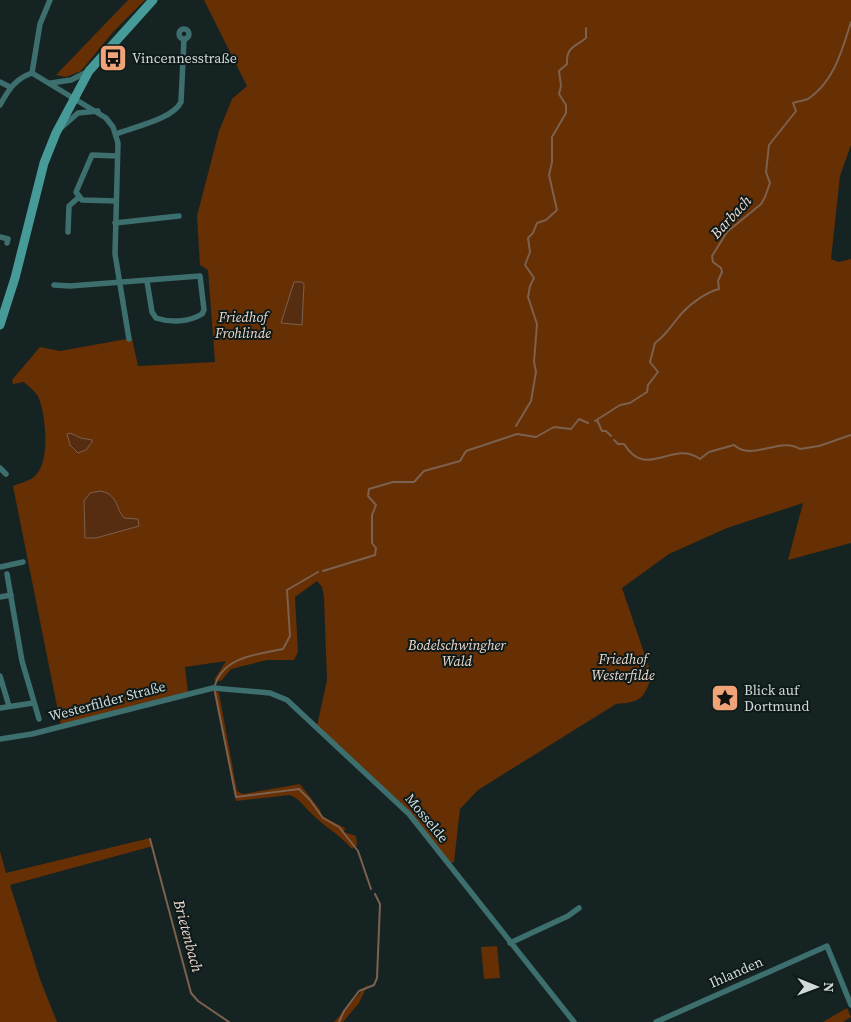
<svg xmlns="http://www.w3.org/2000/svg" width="851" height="1022" viewBox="0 0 851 1022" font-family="'Source Serif 4',serif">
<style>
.green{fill:#662f04}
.water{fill:#572d12;stroke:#7c614e}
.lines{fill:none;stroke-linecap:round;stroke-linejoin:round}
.stream{stroke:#7c614e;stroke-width:2}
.minor{stroke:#3c6f6d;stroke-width:5.5}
.secondary{stroke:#469b99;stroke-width:9}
.labels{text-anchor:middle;stroke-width:4;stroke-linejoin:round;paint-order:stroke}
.poi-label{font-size:14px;fill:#d1d9d9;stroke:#0d1a19;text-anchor:start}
.park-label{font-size:14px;font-style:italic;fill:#efd9cc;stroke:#0d1a19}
.street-label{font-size:14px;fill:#d1d9d9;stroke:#0d1a19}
.water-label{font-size:15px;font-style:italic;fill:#f2dbcf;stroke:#0d1a19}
</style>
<rect width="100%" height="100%" fill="#162323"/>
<!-- green -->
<g class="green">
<path d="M128,0H145L113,32L81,71L66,77L56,75Z"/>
<path d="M204,0H851V145L840,176L831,259L839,262L851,259V543L788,560L803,503L727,528L669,554L622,588L652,676C643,699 642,702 616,704L478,790L460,809L454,862L450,863C411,811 365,770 317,726L327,680L324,597L322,587L317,581L295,597L298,652L294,660H267L231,669L221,681L214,680L226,661L185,667L188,693L61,726L13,486C19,483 29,481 34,477C51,464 46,414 38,396C35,391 28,386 24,382L13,384L12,380L40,347L60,351L132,338L138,366L215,362L208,270L200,265L197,216L219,131L232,99L247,86Z"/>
<path d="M213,688L219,693L237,791L243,794L300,784L320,810L322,816L345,828L344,832L356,836L357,845L352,849C339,834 326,828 313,815C305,808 300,799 290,795L236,801Z"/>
<path d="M150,838L153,846L10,885L41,982L57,1022H0V851L6,873Z"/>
<path d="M497,946L500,978L484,979L481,947Z"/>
<path d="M368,984L359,1003L343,1022H334Z"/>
<path d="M847,1008L851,1017L843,1022H823Z"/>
</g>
<!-- water -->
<g class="water">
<path d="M294,282H302L304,284L302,325L281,323Z"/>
<path d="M70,433L81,438L92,440V442L86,450L78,453L70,445L67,434Z"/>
<path d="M100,491C118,494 115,507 124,518L138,519L139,526L96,538H85L84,501L90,493Z"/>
</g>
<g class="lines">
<!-- stream -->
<g class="stream">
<path d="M597,420L602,431H606L611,436"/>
<path d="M595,421L620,405L630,403L647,392L648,385L658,372L650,362L655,343C665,336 670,328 677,319C687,306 704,293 719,289L718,281L722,272L721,268L713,262L712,256L727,232L761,204L765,197L770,183L766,172L769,145L796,111L793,103C798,101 803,101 808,99C834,82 842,50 851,22"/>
<path d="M516,426L531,401L536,372L534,362L537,324L528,297L530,286L534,278L525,265L530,252L528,238L533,233L537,223L546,220L557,210L549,175L552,162V137L566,113V105L559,94L561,86L559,71L567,64C566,47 575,47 586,38V28"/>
<path d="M614,440L618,444H624C647,481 672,439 700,459L709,452L734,445C752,462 781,436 800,449L819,446L851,435"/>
<path d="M323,571L375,555L376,548L372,543V515L376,505L368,496L369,489L393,482H414L424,471L460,461L466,451L517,434L536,437L554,427L571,429L579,419L588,423"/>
<path d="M215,685C224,656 259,654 283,649L290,636L287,590L318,572"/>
<path d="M215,692L236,797L299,789L310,800L323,818L339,827L358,851L371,889"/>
<path d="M150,839L191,993L198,1001L229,1022"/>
<path d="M339,1022L344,1011L359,991L374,985L377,978L380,904L375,894"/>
</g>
<!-- minor -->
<g class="minor">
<circle cx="184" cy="34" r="5"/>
<path d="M32,73L40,24L50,0"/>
<path d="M0,82L10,87"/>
<path d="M51,83L71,80L87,72"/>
<path d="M0,105C9,89 15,79 32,73L106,118L113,127L118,143L115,254L129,339"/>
<path d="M62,127L78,113L98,111"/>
<path d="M116,134C134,127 173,119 181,102L184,39"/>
<path d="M116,201L82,200L76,192L92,155L117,156"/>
<path d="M115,223L179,216"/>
<path d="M68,232L69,206L78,198"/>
<path d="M0,237L8,239L7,243"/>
<path d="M54,285L70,286L200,276L204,310L202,314C189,322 171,323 156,318L152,312L147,281"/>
<path d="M0,468L6,474"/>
<path d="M0,567L23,562"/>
<path d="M7,574L22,661L39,719"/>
<path d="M0,597L11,595"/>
<path d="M0,676L9,706"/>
<path d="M0,708L33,703"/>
<path d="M0,739L32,734L213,688L270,693L287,700L409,814L574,1022"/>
<path d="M510,943L568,916L579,908"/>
<path d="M656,1022L827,946L851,1005"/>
</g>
<!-- secondary -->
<path class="secondary" d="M0,325L15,278L44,163L56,133L89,71L153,0"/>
</g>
<!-- icons -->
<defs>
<g id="bus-square" transform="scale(1.4375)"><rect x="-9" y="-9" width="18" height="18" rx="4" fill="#efa377" stroke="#0d1a19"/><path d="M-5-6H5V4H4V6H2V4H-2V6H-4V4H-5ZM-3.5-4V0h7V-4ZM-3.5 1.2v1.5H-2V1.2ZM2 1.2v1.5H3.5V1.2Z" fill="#111"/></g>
<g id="sight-square" transform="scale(1.4375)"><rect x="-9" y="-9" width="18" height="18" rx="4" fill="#efa377" stroke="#0d1a19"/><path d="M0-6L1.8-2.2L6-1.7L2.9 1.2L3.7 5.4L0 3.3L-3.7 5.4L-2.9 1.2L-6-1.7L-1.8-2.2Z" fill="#111"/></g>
</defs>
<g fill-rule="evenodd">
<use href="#bus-square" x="113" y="58"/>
<use href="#sight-square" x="725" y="698"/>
</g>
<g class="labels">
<!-- poi labels -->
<g class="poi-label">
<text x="132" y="63">Vincennesstraße</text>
<text x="744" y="695">Blick auf<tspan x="744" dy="16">Dortmund</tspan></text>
</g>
<!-- park labels -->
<g class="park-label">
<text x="243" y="322">Friedhof<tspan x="243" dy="16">Frohlinde</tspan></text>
<text x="457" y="650">Bodelschwingher<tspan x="457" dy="16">Wald</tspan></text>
<text x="623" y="664">Friedhof<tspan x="623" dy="16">Westerfilde</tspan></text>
</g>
<!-- street labels -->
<g class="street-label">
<text transform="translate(107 701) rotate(-15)" y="5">Westerfilder Straße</text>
<text transform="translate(427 818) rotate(50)" y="5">Mosselde</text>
<text transform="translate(736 972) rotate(-24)" y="5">Ihlanden</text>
</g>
<!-- water labels -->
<g class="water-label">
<text transform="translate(731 217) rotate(-47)" y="5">Barbach</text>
<text transform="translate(188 936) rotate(75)" y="5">Brietenbach</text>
</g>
</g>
<!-- north arrow -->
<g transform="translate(816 987) rotate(91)" stroke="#0d1a19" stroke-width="4" paint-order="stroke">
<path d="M0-4L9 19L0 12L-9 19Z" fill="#d1d9d9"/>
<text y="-8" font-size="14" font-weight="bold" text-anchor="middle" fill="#d1d9d9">N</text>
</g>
</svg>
